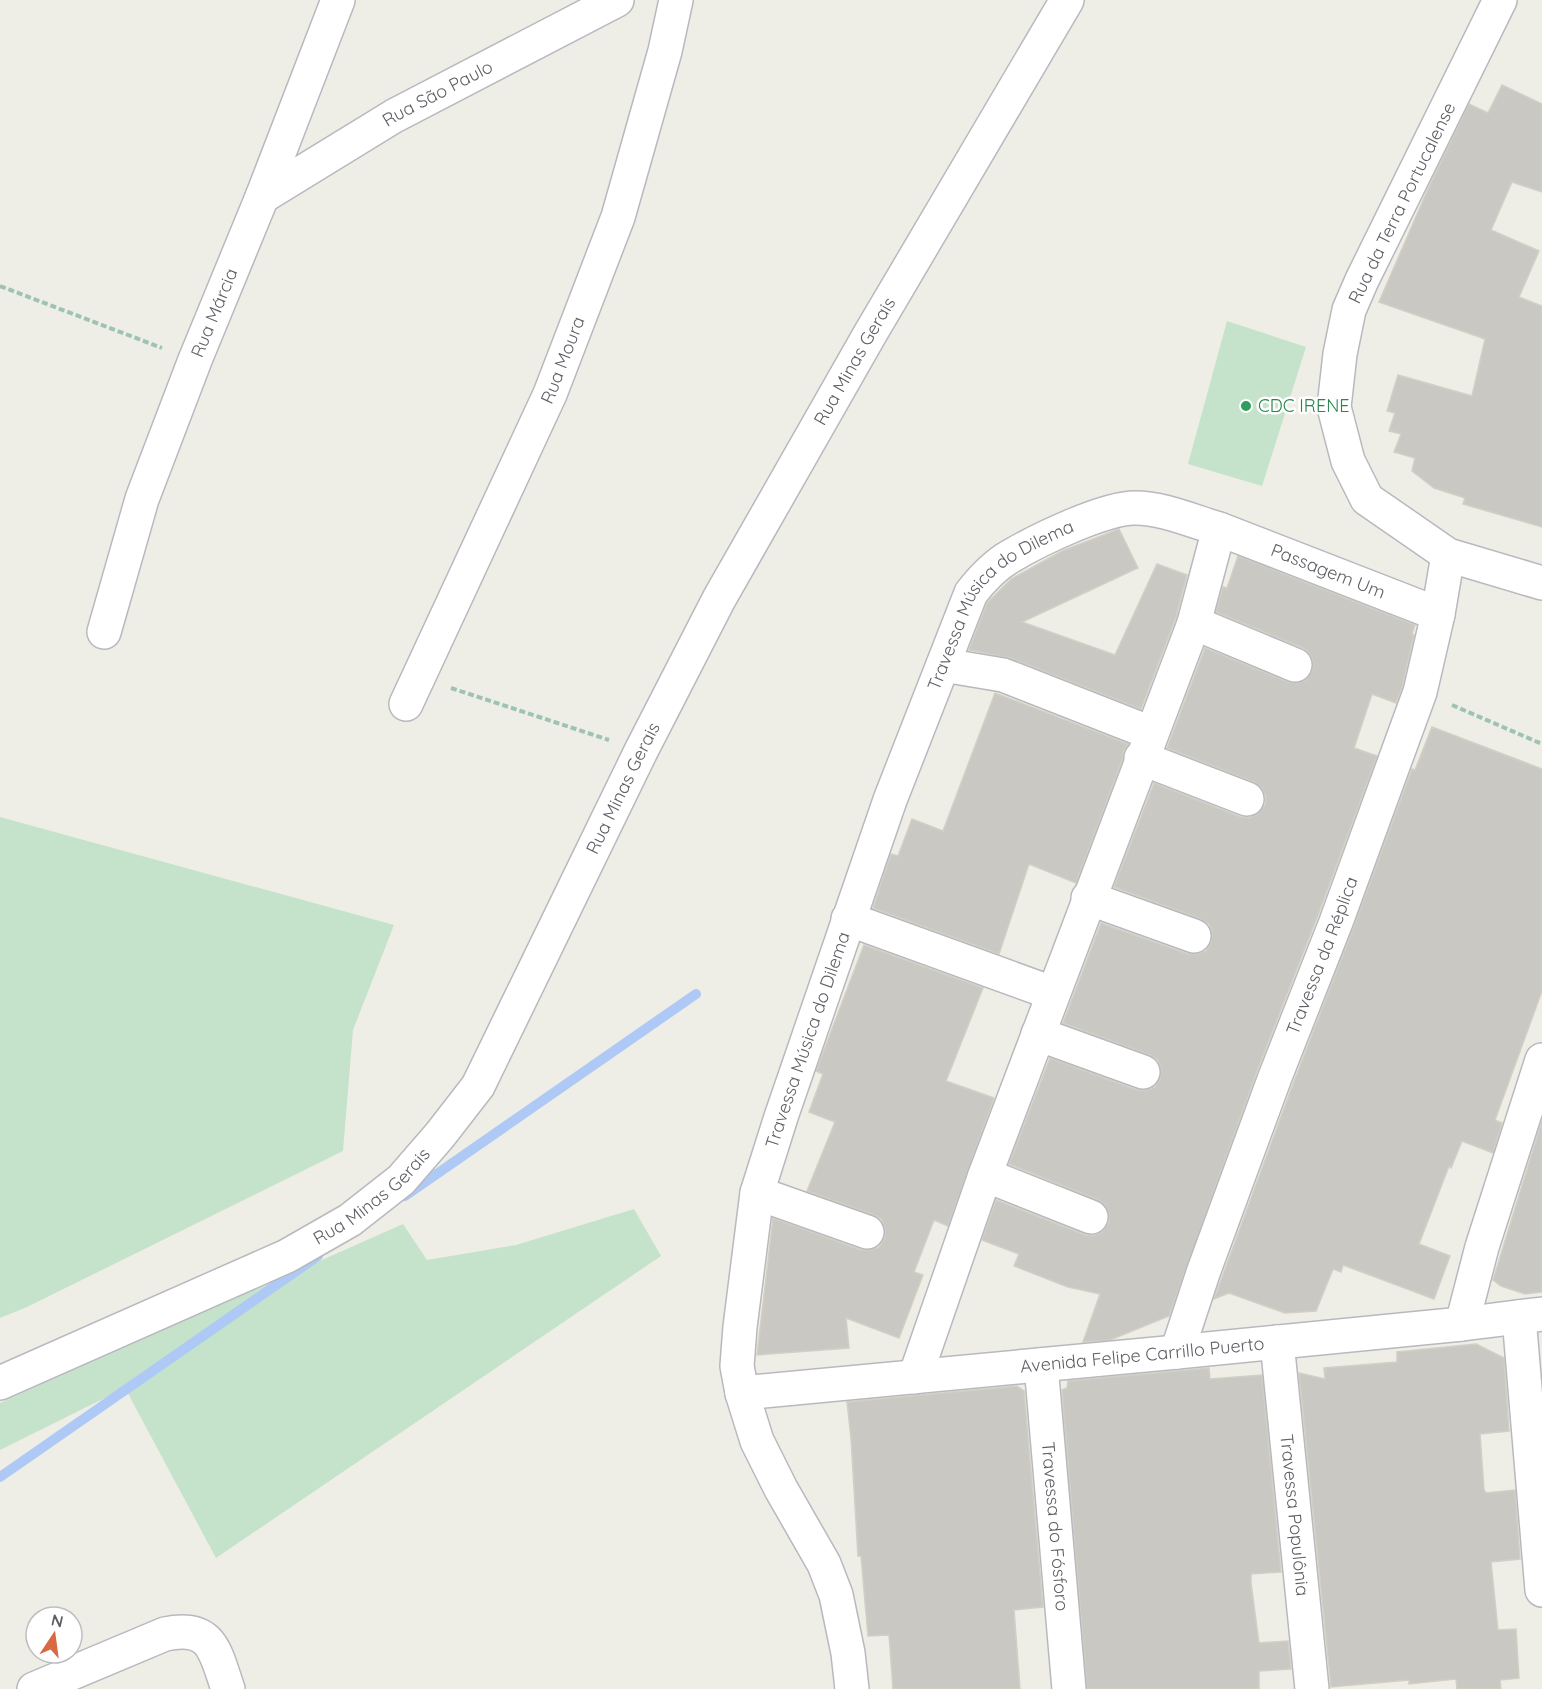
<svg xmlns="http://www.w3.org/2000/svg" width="1542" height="1689" viewBox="0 0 1542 1689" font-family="Quicksand,sans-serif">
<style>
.green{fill:#c5e3cb}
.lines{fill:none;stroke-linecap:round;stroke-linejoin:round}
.stream{stroke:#aec9f6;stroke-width:10}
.building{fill:#cac8c2;stroke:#d2d0c5;stroke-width:1.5}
.minor-casing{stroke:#b8b9be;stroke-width:36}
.path{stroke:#9ec3b0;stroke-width:4;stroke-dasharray:6 3;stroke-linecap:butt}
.minor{stroke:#fff;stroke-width:33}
.leisure-dot{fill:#2e9e5b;stroke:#fff;stroke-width:2}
.labels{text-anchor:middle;stroke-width:5;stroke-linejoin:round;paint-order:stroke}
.street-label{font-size:18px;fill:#5d5f64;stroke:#fff}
.leisure-label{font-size:18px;fill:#27864d;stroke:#fff;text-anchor:start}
</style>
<rect width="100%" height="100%" fill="#eeeee6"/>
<!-- green -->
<g class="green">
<path d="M1227,321L1306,347L1262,486L1188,464Z"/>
<path d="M0,817L394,925L353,1030L343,1151L27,1307L0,1318Z"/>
<path d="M634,1209L661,1256L216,1558L125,1388L0,1450V1403L403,1224L427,1260L516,1245Z"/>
</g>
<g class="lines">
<!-- stream -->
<g class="stream">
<path d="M405,1196L696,994"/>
<path d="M0,1477L318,1256"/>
</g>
</g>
<!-- building -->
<g class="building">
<path d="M1502,85L1542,104V192L1512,182L1491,230L1539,251L1519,297L1542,306V527L1463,504L1465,498L1434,488L1412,471L1415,458L1394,452L1401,434L1389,431L1395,413L1387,411L1398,375L1472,396L1485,339L1379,302L1428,189L1469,104L1488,113Z"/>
<path d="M1119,529L1138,568L1022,622L1115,655L1157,564L1187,575L1176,617L1141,709L1010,658L969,650L987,603L1011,579L1062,551Z"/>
<path d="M1238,556L1415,625L1412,634L1414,635L1402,687L1396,703L1372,694L1354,748L1377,756L1318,915L1257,1071L1169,1316L1110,1340L1083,1342L1100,1294L1068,1287L1014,1266L1019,1254L982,1240L996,1200L1085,1235L1093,1236L1102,1232L1109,1223V1214L1105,1205L1098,1200L1009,1164L1050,1058L1137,1090H1146L1155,1087L1160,1079L1161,1068L1158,1060L1150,1055L1063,1023L1101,923L1188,954H1198L1206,951L1211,943L1212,932L1209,924L1201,919L1114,887L1154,783L1241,817L1249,818L1258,814L1265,805L1266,797L1262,788L1254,782L1167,748L1205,648L1288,682L1298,683L1306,680L1312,672L1313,662L1310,654L1303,648L1216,612L1223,587L1227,588Z"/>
<path d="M995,693L1128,744L1123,752V758L1076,883L1029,864L999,954L873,908L891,854L898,856L912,819L943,831Z"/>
<path d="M1432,727L1542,769V991L1495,1120L1502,1123L1493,1153L1462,1141L1451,1168L1449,1166L1419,1244L1450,1256L1434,1299L1343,1265L1341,1272L1333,1269L1316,1311L1285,1313L1229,1293L1214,1299L1293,1084L1353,929L1412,769L1415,770Z"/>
<path d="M864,945L983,988L946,1081L994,1098L948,1226L934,1220L914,1272L923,1275L899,1338L846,1318L849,1348L757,1355L773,1218L861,1250H870L879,1247L885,1238V1228L881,1219L874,1215L807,1191L835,1122L809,1112L823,1074L816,1071Z"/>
<path d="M1542,1121V1292L1525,1294L1501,1286L1493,1280Z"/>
<path d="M1476,1344L1504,1358L1509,1431L1480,1434L1484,1490L1486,1493L1515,1490L1520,1559L1491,1562L1498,1630L1516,1629L1519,1678L1500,1680L1501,1689H1457L1456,1679L1409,1684V1680L1331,1687L1299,1373L1325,1379L1324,1368L1397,1362V1352Z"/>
<path d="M1209,1368L1210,1379L1262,1375L1281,1572L1251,1574V1583L1259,1643L1288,1641L1291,1669L1259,1671V1689H1087L1062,1390L1067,1388L1068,1381Z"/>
<path d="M1017,1386L1024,1391L1043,1607L1014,1610L1020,1689H893L889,1635L868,1636L861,1556H858L851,1438L847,1402Z"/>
</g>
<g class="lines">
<!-- minor casing -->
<g class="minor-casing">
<g id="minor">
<path d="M1500,0L1362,280L1349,310L1340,354L1334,407L1348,461L1367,499L1448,555L1542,583"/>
<path id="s1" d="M262,197L394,116L617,0"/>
<path id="s2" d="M1219,529L1438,614"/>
<path d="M1194,623L1295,665"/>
<path id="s3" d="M104,632L142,499L195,360L262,197L338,0"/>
<path d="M943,665L1003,675L1151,733"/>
<path id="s4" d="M406,704L550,394L618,217L665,51L676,0"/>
<path d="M1141,758L1247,799"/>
<path d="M1088,898L1194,936"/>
<path d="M848,919L1052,993"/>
<path d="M1038,1034L1143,1072"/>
<path d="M985,1175L1091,1217"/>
<path d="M757,1193L867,1232"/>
<path d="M1519,1317L1542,1590"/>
<path d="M1462,1324L1482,1247L1542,1060"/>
<path id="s5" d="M1277,1342L1312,1689"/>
<path id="s6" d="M1177,1352L1203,1273L1275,1077L1336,922L1420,692L1438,614L1448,555"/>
<path id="s7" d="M1041,1365L1069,1689"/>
<path id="s8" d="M0,1383L287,1256L350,1220L401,1180L440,1135L478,1086L641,751L719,599L870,334L1067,0"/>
<path id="s9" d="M742,1393L1177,1352L1462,1324L1542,1314"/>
<path d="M34,1689L165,1634C213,1624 215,1652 228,1689"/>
<path id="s10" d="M852,1689L848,1653L836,1595L824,1564L781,1489L757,1441L742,1393L737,1366L740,1327L757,1193L781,1117L890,800L971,593C982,579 995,565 1011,556C1038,540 1104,508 1135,508C1163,508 1192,521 1219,529L1194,623L985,1175L915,1377"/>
</g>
</g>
<!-- path -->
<g class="path">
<path d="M0,286L162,348"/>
<path d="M451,688L609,740"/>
<path d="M1452,705L1542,744"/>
</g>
<!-- minor -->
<use href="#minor" class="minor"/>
</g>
<!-- markers -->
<circle class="leisure-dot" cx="1246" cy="406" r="6"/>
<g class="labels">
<!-- street labels -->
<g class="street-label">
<text dy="6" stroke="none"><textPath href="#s1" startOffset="204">Rua São Paulo</textPath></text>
<text transform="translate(1402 203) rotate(-64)" y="6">Rua da Terra Portucalense</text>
<text dy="6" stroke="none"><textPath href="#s3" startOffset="338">Rua Márcia</textPath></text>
<text dy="6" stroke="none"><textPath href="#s4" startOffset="378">Rua Moura</textPath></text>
<text dy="6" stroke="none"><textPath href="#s8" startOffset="1390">Rua Minas Gerais</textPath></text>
<text dy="6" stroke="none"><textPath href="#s2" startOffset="117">Passagem Um</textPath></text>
<text dy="6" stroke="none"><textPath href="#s10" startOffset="1168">Travessa Música do Dilema</textPath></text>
<text dy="6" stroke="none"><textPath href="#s8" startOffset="904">Rua Minas Gerais</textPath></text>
<text dy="6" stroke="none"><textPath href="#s6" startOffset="422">Travessa da Réplica</textPath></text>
<text dy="6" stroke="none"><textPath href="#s10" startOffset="682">Travessa Música do Dilema</textPath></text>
<text dy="6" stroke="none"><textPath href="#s8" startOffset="418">Rua Minas Gerais</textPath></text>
<text dy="6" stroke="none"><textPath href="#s9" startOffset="402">Avenida Felipe Carrillo Puerto</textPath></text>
<text dy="6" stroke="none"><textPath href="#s5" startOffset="174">Travessa Populônia</textPath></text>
<text dy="6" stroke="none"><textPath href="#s7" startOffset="162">Travessa do Fósforo</textPath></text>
</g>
<!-- leisure labels -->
<g class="leisure-label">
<text x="1258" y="412">CDC IRENE</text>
</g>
</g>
<!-- north arrow -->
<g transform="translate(54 1635) rotate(13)"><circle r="28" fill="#ffffff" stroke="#bebfc1" stroke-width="1.5"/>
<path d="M0-4.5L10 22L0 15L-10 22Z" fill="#d76a43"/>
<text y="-9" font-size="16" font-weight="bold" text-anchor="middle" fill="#5d5f64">N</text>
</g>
</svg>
